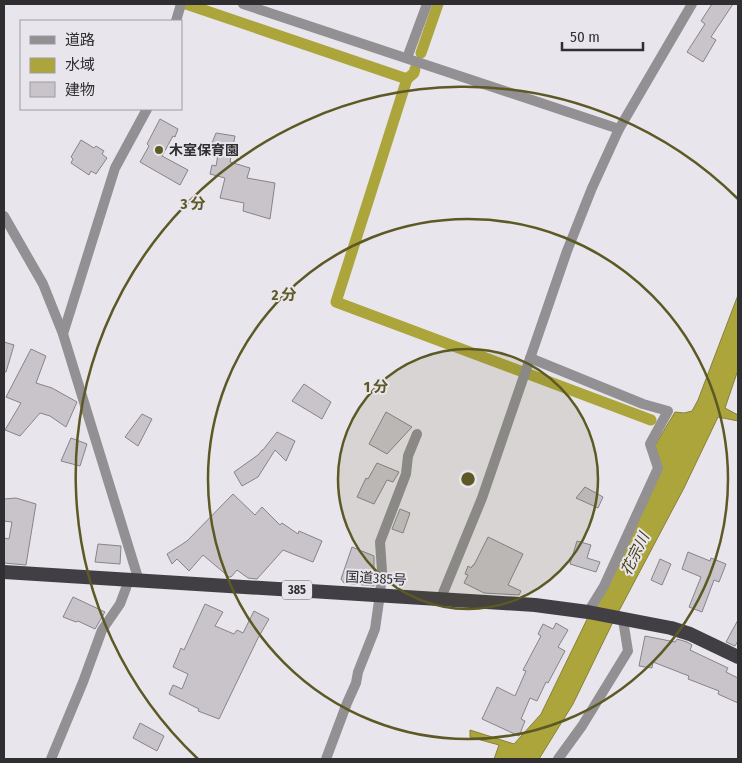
<svg xmlns="http://www.w3.org/2000/svg" width="742" height="763" viewBox="0 0 742 763" font-family="'Fira Sans Condensed','Noto Sans JP',sans-serif">
<style>
.water{fill:#aca53c;stroke:#868138}
.lines{fill:none;stroke-linecap:round;stroke-linejoin:round}
.canal{stroke:#aca53c;stroke-width:11}
.building{fill:#c8c4ca;stroke:#878489}
.minor{stroke:#929093;stroke-width:10}
.trunk{stroke:#423f44;stroke-width:14}
.ring{fill:none;stroke:#5c5925;stroke-width:2.5}
.poi-dot{fill:#5c5925;stroke:#e9e5ec;stroke-width:2}
.labels{text-anchor:middle;stroke-width:4;stroke-linejoin:round;paint-order:stroke}
.shield{fill:#e9e5ec;stroke:#676568;stroke-width:1}
.shield-label{font-size:12px;font-weight:bold;fill:#2f2e30}
.poi-label{font-size:14px;font-weight:bold;fill:#2f2e30;stroke:#e9e5ec;text-anchor:start}
.street-label{font-size:14px;fill:#2f2e30;stroke:#e9e5ec}
.water-label{font-size:15px;font-style:italic;fill:#403d11;stroke:#e9e5ec}
.centre{fill:#5c5925;stroke:#e9e5ec;stroke-width:2.5}
.ring-label{font-size:15px;text-anchor:middle;font-weight:bold;fill:#5c5925;stroke:#e9e5ec;stroke-width:4;stroke-linejoin:round;paint-order:stroke}
</style>
<rect width="100%" height="100%" fill="#e9e5ec"/>
<!-- water -->
<path class="water" d="M738,295V370L725,408L738,415V421L718,417L684,488L612,624L573,704L539,759H494L499,745L470,737V730L514,744L541,714L661,467L654,447L675,412L684,413L692,411L698,400Z"/>
<g class="lines">
<!-- canal -->
<g class="canal">
<path d="M186,4L407,79L336,302L651,420"/>
<path d="M421,53L438,4"/>
<path d="M407,79L414,73L415,69"/>
</g>
</g>
<!-- building -->
<g class="building">
<path d="M712,4H733L711,37L716,40L703,62L687,52L705,24L701,21Z"/>
<path d="M160,119L178,129L175,137L173,136L162,156L188,170L180,185L140,162L149,146L147,144Z"/>
<path d="M216,133L235,136L230,162L250,168L247,178L275,183L270,219L243,211L244,203L220,198L225,178L210,174L212,165L216,166L219,149L210,148Z"/>
<path d="M81,140L94,148L96,146L104,151L102,154L107,158L96,174L91,171L89,175L71,163L73,159L71,157Z"/>
<path d="M4,342L14,345L6,372H4Z"/>
<path d="M31,349L46,356L36,383L52,388L77,402L66,427L50,416L40,413L20,436L5,430L21,403L6,397Z"/>
<path d="M304,384L331,402L322,419L292,401Z"/>
<path d="M386,412L412,427L387,454L369,444Z"/>
<path d="M142,414L152,419L138,446L125,437Z"/>
<path d="M277,432L295,441L286,461L275,450L258,477L242,486L234,472L258,455L262,450H263Z"/>
<path d="M71,438L87,444L80,466L61,461Z"/>
<path d="M377,463L399,472L393,482L387,480L374,504L357,497L366,478L368,479Z"/>
<path d="M585,487L603,497L598,508L576,498Z"/>
<path d="M233,494L255,515L262,507L280,525L282,523L298,534L299,531L322,541L313,562L283,550L257,579L248,578L237,570L231,577H229L203,555L189,571L177,559L172,564L167,554L187,541Z"/>
<path d="M16,498L36,504L26,565L4,563V538L9,539L12,522L4,521V499Z"/>
<path d="M400,509L410,513L403,533L392,529Z"/>
<path d="M488,537L523,554L508,585L521,591L519,595L484,593L464,583L468,575L465,574L468,566L471,568L473,565H474Z"/>
<path d="M577,541L591,545L587,558L600,562L596,572L570,564Z"/>
<path d="M98,544L121,546L120,564L95,562Z"/>
<path d="M352,547L374,556V586L344,583L341,579Z"/>
<path d="M688,552L710,561L711,558L726,564L719,582L714,580L702,612L689,607L701,577L682,569Z"/>
<path d="M660,559L671,564L662,585L651,580Z"/>
<path d="M73,597L105,612L95,629L78,621L76,622L63,617Z"/>
<path d="M205,604L223,612L215,626L234,634L237,630L243,633L254,611L269,619L258,638L219,719L198,711L199,709L169,694L173,685L182,689L188,674L173,667L181,648L184,650Z"/>
<path d="M738,620V641L735,646L726,642Z"/>
<path d="M556,623L568,630L558,647L565,651L548,683L546,682L537,701L530,698L521,719L525,721L519,736L482,719L497,687L515,696L526,671L523,670L541,636L538,634L543,624L553,629Z"/>
<path d="M645,636L675,642L677,639L687,642L692,645L690,650L728,668L726,672L738,678V703L718,694L719,691L688,679L689,676L653,662L652,668L639,666Z"/>
<path d="M140,723L164,736L157,751L133,738Z"/>
</g>
<g class="lines">
<!-- minor -->
<g class="minor">
<path d="M243,4L619,129"/>
<path d="M176,21L181,4"/>
<path d="M407,58L427,4"/>
<path d="M4,216L43,284L63,334L139,581"/>
<path d="M63,334L115,168L147,109"/>
<path d="M530,358L643,404L668,411L650,444L658,468L604,586L588,612"/>
<path d="M441,598L482,498L567,251L592,188L619,129L692,4"/>
<path d="M51,759L83,682L102,630L120,604L129,580"/>
<path d="M326,759L347,703L356,683L358,672L375,629L380,594L382,571L380,542L406,474L408,456L417,434"/>
<path d="M558,759L582,726L628,651L623,620"/>
</g>
<!-- trunk -->
<path class="trunk" d="M4,572L535,605L588,612L671,628L690,634L738,657"/>
</g>
<!-- distance rings -->
<circle cx="468" cy="479" r="130" fill="#5c5925" fill-opacity=".12"/>
<g class="ring">
<circle cx="468" cy="479" r="130"/>
<circle cx="468" cy="479" r="260"/>
<path d="M198 759A389 389 0 1 1 738 199"/>
</g>
<!-- markers -->
<circle class="poi-dot" cx="159" cy="150" r="5"/>
<g class="labels">
<!-- shield labels -->
<rect class="shield" x="282" y="580.5" width="30" height="19" rx="4"/>
<g class="shield-label">
<text x="297" y="594">385</text>
</g>
<!-- poi labels -->
<g class="poi-label">
<text x="169" y="155">木室保育園</text>
</g>
<!-- street labels -->
<g class="street-label">
<text transform="translate(376 578) rotate(3)" y="5">国道385号</text>
</g>
<!-- water labels -->
<g class="water-label">
<text transform="translate(635 554) rotate(-64)" y="5">花宗川</text>
</g>
</g>
<circle cx="468" cy="479" r="8" class="centre"/>
<g class="ring-label">
<text x="193" y="209">3 分</text>
<text x="284" y="300">2 分</text>
<text x="376" y="392">1 分</text>
</g>
<!-- border -->
<rect width="742" height="763" fill="none" stroke="#2f2e30" stroke-width="10"/>
<!-- legend -->
<rect x="20" y="20" width="162" height="90" fill="#e9e5ec" stroke="#9f9ca1"/>
<rect x="30" y="36" width="25" height="8" fill="#929093" stroke="#9f9ca1"/>
<text x="65" y="45" font-size="15" fill="#2f2e30">道路</text>
<rect x="30" y="58" width="25" height="15" fill="#aca53c" stroke="#9f9ca1"/>
<text x="65" y="70" font-size="15" fill="#2f2e30">水域</text>
<rect x="30" y="82" width="25" height="15" fill="#c8c4ca" stroke="#9f9ca1"/>
<text x="65" y="95" font-size="15" fill="#2f2e30">建物</text>
<!-- scale -->
<path d="M562 42v8h81v-8" fill="none" stroke="#2f2e30" stroke-width="2.5"/>
<text x="570" y="42" font-size="15" fill="#2f2e30" stroke="#e9e5ec" stroke-width="4" paint-order="stroke">50 m</text>
</svg>
